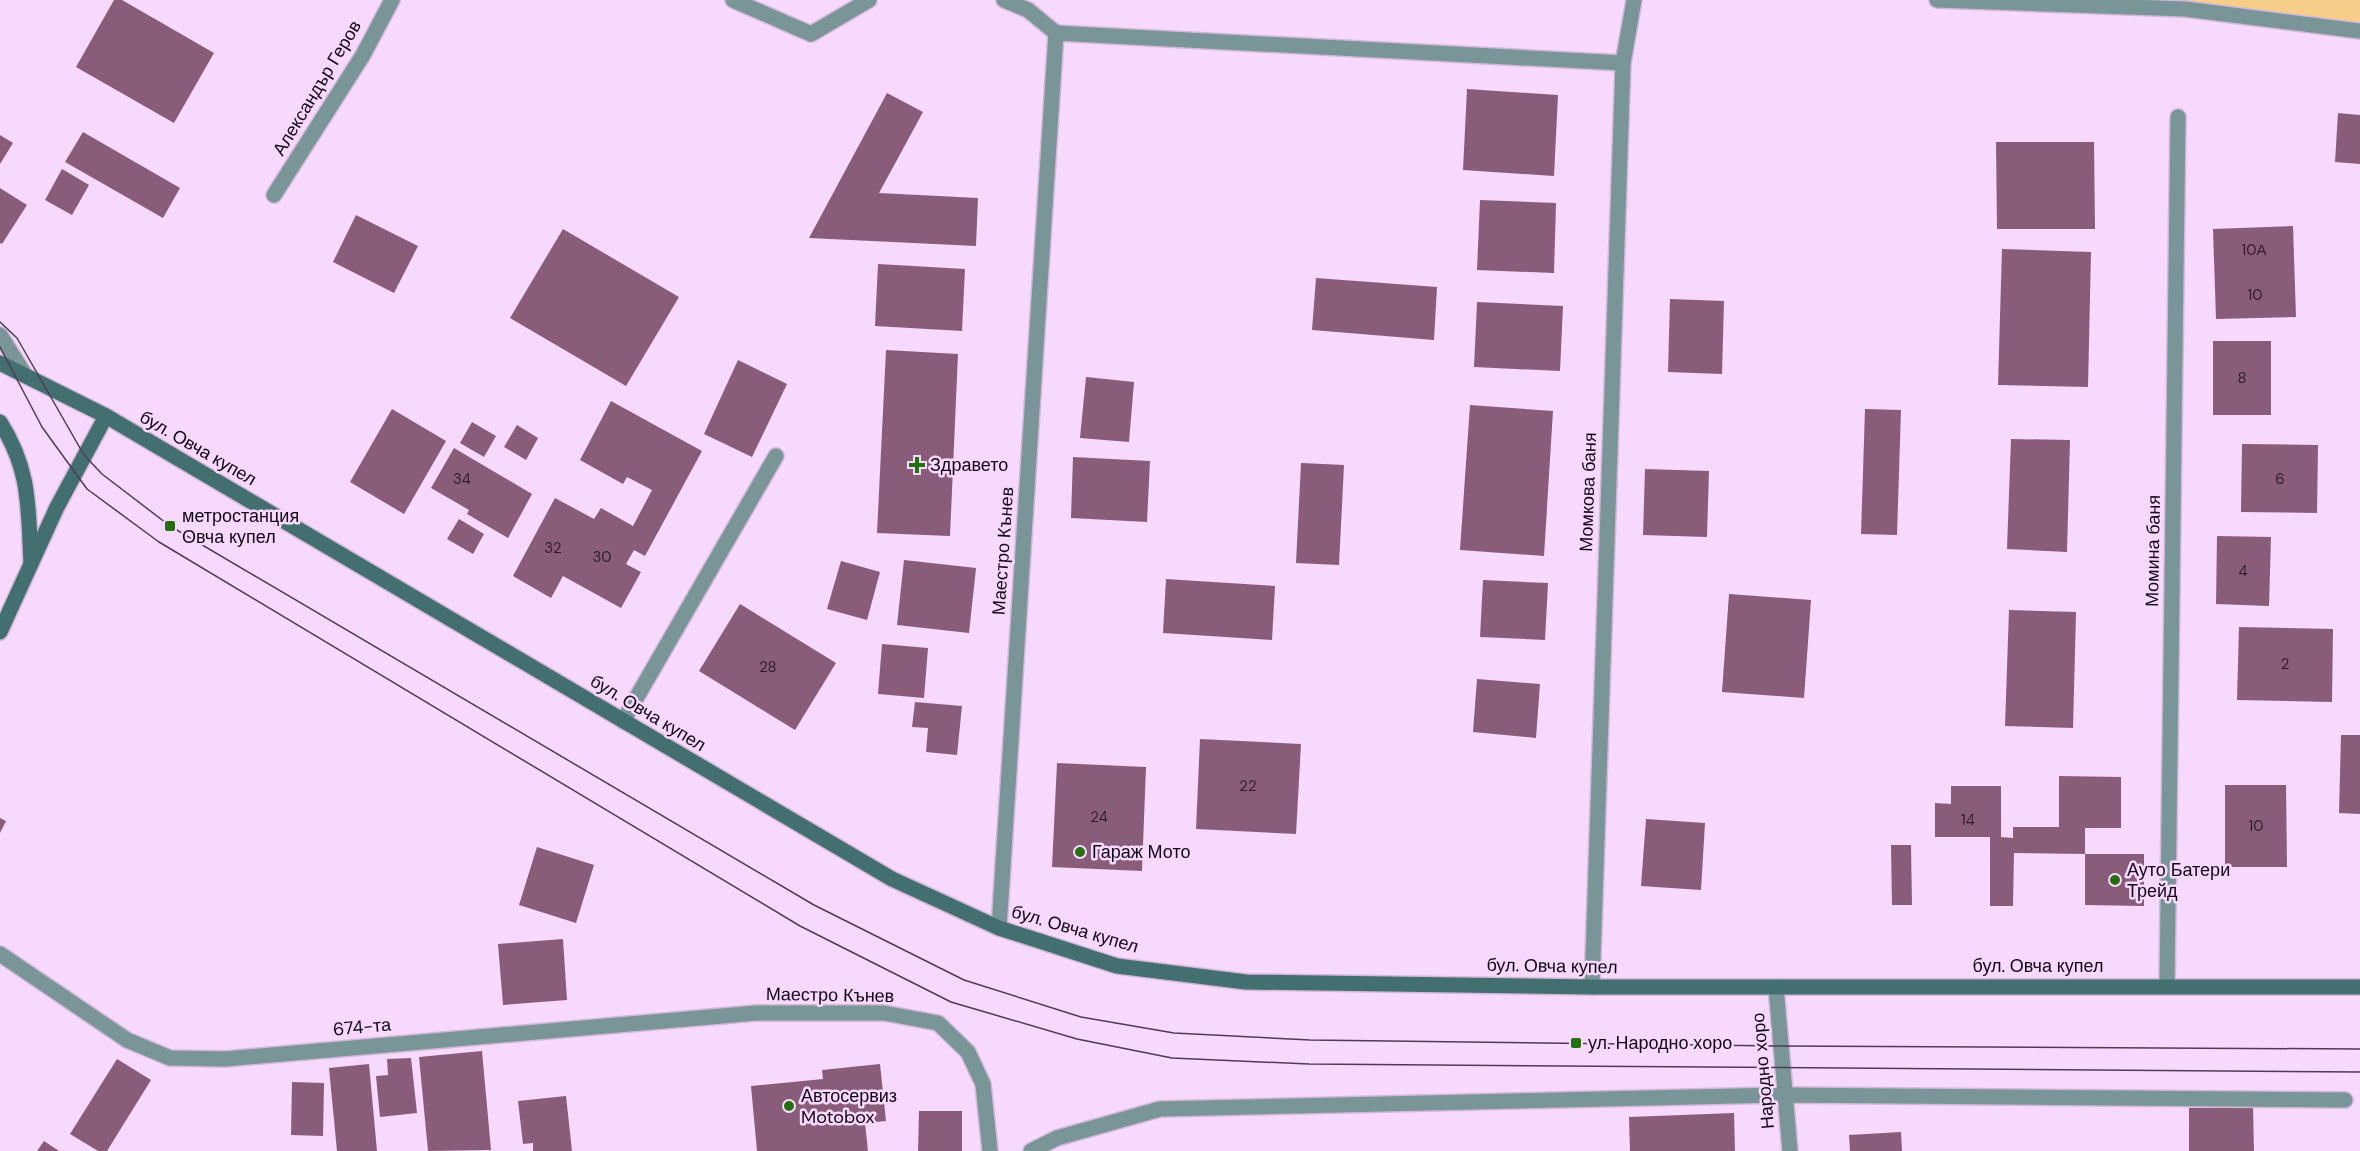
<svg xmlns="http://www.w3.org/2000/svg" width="2360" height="1151" viewBox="0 0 2360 1151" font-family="'DM Sans',sans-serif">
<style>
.green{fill:#f7ce89}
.building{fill:#895d7a}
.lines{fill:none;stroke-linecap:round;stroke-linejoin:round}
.lane-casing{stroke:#d2b8d7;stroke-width:18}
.street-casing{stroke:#d2b8d7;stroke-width:18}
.secondary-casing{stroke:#d2b8d7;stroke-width:18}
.lane{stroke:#799597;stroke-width:15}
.street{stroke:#799597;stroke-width:15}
.secondary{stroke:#446f71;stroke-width:15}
.tram{stroke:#4e3d51;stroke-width:1.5}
.poi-dot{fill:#266f10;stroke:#f6d9fc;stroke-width:2}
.labels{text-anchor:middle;stroke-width:5;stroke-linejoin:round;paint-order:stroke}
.number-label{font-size:15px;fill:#311d30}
.street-label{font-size:18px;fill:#140817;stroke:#f6d9fc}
.poi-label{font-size:18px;fill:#140817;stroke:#f6d9fc;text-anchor:start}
</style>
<rect width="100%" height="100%" fill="#f6d9fc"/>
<!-- green -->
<path class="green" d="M2066,0H2360V31Z"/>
<!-- building -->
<g class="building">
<path d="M114,0H122L214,53L174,123L76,67Z"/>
<path d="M1467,89L1558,95L1554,176L1463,170Z"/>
<path d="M887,93L923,112L879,193L978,198L976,246L809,238Z"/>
<path d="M2338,113L2360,115V164L2335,162Z"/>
<path d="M83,132L180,188L163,218L65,162Z"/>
<path d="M0,135L13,143L0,164Z"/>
<path d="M1996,142H2094L2095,229H1997Z"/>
<path d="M62,169L89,185L72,215L45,200Z"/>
<path d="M0,188L27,205L2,244L0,243Z"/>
<path d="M1480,200L1556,203L1554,273L1477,270Z"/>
<path d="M356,215L418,246L394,293L333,262Z"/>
<path d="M2293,226L2296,317L2216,319L2213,229Z"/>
<path d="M563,229L679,297L626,386L510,318Z"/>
<path d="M2002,249L2091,252L2088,387L1998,385Z"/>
<path d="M878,264L965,269L962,331L875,326Z"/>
<path d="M1316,278L1437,287L1434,340L1312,330Z"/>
<path d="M1670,299L1724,301L1722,374L1668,372Z"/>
<path d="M1477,302L1563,306L1560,371L1474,367Z"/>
<rect x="2213" y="341" width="58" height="74"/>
<path d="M886,350L958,354L950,536L877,533Z"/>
<path d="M738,360L787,384L752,457L704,434Z"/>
<path d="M1086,377L1134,382L1129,442L1080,438Z"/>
<path d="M611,401L702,451L645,556L634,550L626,564L641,572L621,608L563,576L551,598L513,576L555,498L594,519L601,508L633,526L652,490L627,477L623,484L580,460Z"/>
<path d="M1470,405L1553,411L1544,556L1460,550Z"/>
<path d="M392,409L446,441L404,514L350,482Z"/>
<path d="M1865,409L1901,410L1897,535L1861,534Z"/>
<path d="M472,422L496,436L484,457L460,443Z"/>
<path d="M517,425L538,438L526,460L504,447Z"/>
<path d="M2011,439L2070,440L2067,552L2007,549Z"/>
<path d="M2242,444L2318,445L2317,513L2241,512Z"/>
<path d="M454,448L532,494L508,538L467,514L469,510L431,488Z"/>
<path d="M1073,457L1150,461L1147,522L1071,518Z"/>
<path d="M1301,463L1344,465L1339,565L1296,563Z"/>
<path d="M1645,469L1709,471L1707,537L1643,535Z"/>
<path d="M459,519L484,534L473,554L447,539Z"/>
<path d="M2217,536L2271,537L2269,606L2216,604Z"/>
<path d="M904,560L976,568L969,633L897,625Z"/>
<path d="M841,561L880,572L867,620L827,609Z"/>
<path d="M1166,579L1275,586L1272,640L1163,633Z"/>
<path d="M1483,580L1548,583L1545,640L1480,637Z"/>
<path d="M1729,594L1811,600L1804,698L1722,692Z"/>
<path d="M740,604L836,663L795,730L699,671Z"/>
<path d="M2009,610L2076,612L2073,728L2005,726Z"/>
<path d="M2239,627L2333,629L2332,702L2237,700Z"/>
<path d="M882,644L928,648L924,698L878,694Z"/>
<path d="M1477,679L1540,684L1536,738L1473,732Z"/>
<path d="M915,702L962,706L957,755L926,752L928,728L912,727Z"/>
<path d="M2341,735H2360V814L2339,813Z"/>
<path d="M1200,739L1301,744L1296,834L1196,829Z"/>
<path d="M1057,763L1146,767L1142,871L1052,867Z"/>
<path d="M2059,776L2121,777V828H2085V854L2014,853L2013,906H1990V837H1935V803L1951,804V786H2001V837L2013,838V827H2059Z"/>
<path d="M2225,785H2286L2287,867H2225Z"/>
<path d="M0,818L6,821L0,833Z"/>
<path d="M1646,819L1705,823L1701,890L1641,886Z"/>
<path d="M1891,845H1911L1912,905H1892Z"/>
<path d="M537,847L594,865L576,923L519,905Z"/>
<path d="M2085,854H2144V906L2085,905Z"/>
<path d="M563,939L567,1000L503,1005L498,944Z"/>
<path d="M482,1051L491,1150L428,1151L419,1057Z"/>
<path d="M411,1058L417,1113L380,1117L376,1076L388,1075L387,1059Z"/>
<path d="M117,1059L151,1080L107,1151H98L70,1134Z"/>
<path d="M369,1064L377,1151H337L329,1068Z"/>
<path d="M880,1064L886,1121L865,1123L868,1151H757L751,1086L823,1079L822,1070Z"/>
<path d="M292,1082L324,1083L323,1136L291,1135Z"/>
<path d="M566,1096L572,1151H533V1143L523,1144L518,1101Z"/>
<path d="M2253,1107L2254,1151H2189V1108Z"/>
<path d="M919,1111H962V1151H918Z"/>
<path d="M1734,1113L1735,1151H1630L1629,1117Z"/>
<path d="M1901,1132L1902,1151H1850L1849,1135Z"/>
<path d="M44,1141L59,1151H37Z"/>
</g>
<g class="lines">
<!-- lane casing -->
<g class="lane-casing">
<g id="lane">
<path d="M733,0L811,34L869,0"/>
<path d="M1004,0L1028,10L1056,33"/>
<path d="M1937,0L2185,9L2360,31"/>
<path d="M0,335L25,375"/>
<path d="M623,721L776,456"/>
</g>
</g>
<!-- street casing -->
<g class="street-casing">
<g id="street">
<path d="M274,195L363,55L392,0"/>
<path d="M999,928L1056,33L1623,63"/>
<path d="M0,954L127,1040L170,1058L225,1059L756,1013H884L938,1023L968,1052L983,1084L990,1151"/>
<path d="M2167,985L2178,117"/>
<path d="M1592,987L1623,63L1634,0"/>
<path d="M1776,987L1790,1151"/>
<path d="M1031,1151L1057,1138L1160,1109L1784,1095L2345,1100"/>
</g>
</g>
<!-- secondary casing -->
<g class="secondary-casing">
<g id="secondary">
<path d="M0,363L106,416L892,879L999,928L1117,966L1246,982L1592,987H2360"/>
<path d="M0,422C31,471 28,508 31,563"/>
<path d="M0,632L57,507L106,416"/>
</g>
</g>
<!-- lane -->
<use href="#lane" class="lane"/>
<!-- street -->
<use href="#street" class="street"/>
<!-- secondary -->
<use href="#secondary" class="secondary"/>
<!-- tram -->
<g class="tram">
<path d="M0,322L17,338L84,455L102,474L170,526L814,905L964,980L1081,1017L1174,1033L1310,1040L1780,1046L2360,1049"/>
<path d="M0,347L42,427L87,489L159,542L800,926L951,1002L1077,1039L1172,1058L1309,1064L2360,1072"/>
</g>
</g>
<!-- markers -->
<g class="poi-dot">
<path d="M914 456h6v6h6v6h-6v6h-6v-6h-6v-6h6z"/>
<rect x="164" y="520" width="12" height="12" rx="3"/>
<circle cx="1080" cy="852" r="6"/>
<circle cx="2115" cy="880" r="6"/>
<rect x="1570" y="1037" width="12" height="12" rx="3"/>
<circle cx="789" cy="1106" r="6"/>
</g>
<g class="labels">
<!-- number labels -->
<g class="number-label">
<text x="2254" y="255">10А</text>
<text x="2255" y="300">10</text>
<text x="2242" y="383">8</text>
<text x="462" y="484">34</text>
<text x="2280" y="484">6</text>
<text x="553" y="553">32</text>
<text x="602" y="562">30</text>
<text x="2243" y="576">4</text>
<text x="2285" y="669">2</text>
<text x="768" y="672">28</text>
<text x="1248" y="791">22</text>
<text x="1099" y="822">24</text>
<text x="1968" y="825">14</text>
<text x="2256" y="831">10</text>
</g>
<!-- street labels -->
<g class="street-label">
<text transform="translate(317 88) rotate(-59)" y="6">Александър Геров</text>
<text transform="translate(198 448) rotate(30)" y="6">бул. Овча купел</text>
<text transform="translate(1588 492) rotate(-88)" y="6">Момкова баня</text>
<text transform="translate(1003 551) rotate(-86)" y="6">Маестро Кънев</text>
<text transform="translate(2153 551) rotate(-89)" y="6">Момина баня</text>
<text transform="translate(648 713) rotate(31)" y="6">бул. Овча купел</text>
<text transform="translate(1075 929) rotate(16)" y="6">бул. Овча купел</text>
<text transform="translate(1552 966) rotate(1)" y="6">бул. Овча купел</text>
<text x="2038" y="972">бул. Овча купел</text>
<text transform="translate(830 995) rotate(1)" y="6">Маестро Кънев</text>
<text transform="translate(362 1027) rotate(-5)" y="6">674-та</text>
<text transform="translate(1763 1071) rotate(-95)" y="6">Народно хоро</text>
</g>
<!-- poi labels -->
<g class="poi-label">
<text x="930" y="471">Здравето</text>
<text x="182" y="522">метростанция<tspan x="182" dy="21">Овча купел</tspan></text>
<text x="1092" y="858">Гараж Мото</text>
<text x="2127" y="876">Ауто Батери<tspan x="2127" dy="21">Трейд</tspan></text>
<text x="1588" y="1049">ул. Народно хоро</text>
<text x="801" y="1102">Автосервиз<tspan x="801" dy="21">Motobox</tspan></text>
</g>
</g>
</svg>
